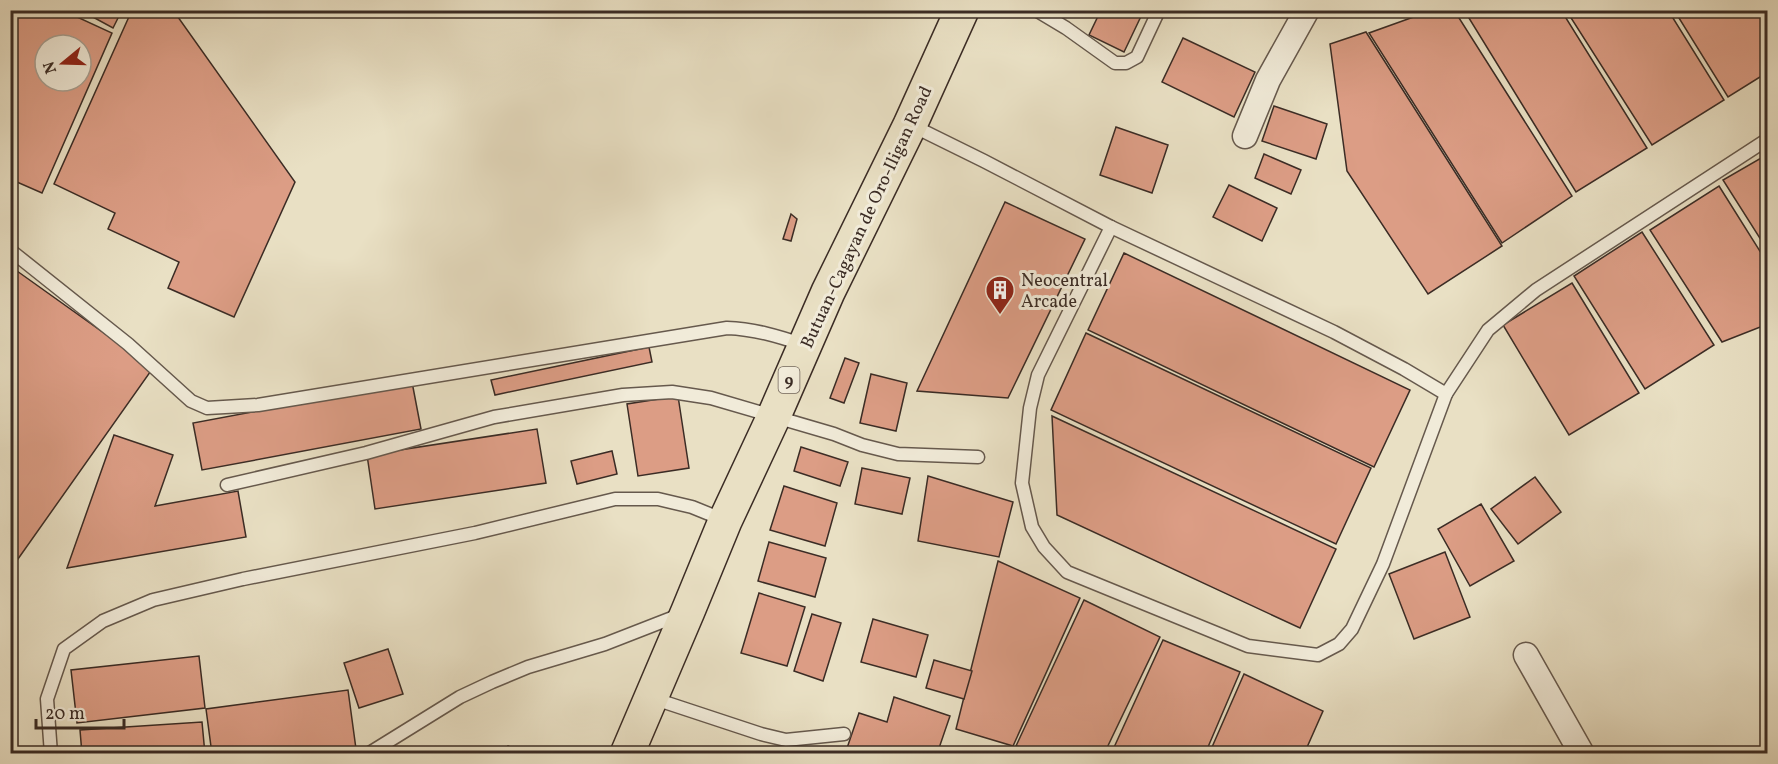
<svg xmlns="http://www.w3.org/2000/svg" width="1778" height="764" viewBox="0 0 1778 764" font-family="Vollkorn,serif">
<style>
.building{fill:#dc9d85;stroke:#3b2c25;stroke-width:1.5;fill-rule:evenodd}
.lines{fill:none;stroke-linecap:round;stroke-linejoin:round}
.service-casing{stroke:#66594d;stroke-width:15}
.minor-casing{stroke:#66594d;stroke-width:27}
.trunk-casing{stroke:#3b2c25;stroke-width:36}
.service{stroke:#f1ebd9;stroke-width:12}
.minor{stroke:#f1ebd9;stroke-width:24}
.trunk{stroke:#e9e0c4;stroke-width:33}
.labels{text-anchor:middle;stroke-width:6;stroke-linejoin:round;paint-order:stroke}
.shield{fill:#f1ebd9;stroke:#72655b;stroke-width:1.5}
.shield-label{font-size:16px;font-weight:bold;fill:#3b2c25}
.street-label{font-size:18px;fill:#3b2c25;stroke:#f1ebd9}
.poi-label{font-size:18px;fill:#3b2c25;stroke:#f1ebd9;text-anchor:start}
</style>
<rect width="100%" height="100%" fill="#e9e0c4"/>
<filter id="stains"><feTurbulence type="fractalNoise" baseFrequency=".00333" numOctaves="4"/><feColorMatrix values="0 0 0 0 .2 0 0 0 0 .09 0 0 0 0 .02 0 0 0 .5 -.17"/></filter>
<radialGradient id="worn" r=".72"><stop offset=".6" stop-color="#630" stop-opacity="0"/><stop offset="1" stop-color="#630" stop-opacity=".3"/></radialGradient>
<!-- building -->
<g class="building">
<path d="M10,10H62L112,33L42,193L10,179ZM45,45H81V81H45Z"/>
<path d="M80,10H122L113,28Z"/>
<path d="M132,10H173L295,182L234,317L168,288L179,262L108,229L115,213L54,184Z"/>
<path d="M1101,10H1144L1124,52L1089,35Z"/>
<path d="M1433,10H1454L1572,196L1502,243L1369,33Z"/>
<path d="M1464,10H1561L1647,148L1576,192Z"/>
<path d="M1566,10H1668L1724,100L1652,145Z"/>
<path d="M1674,10H1768V72L1728,97Z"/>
<path d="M1366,32L1502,246L1428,294L1347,171L1330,44Z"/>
<path d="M1183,38L1255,72L1234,117L1162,82Z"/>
<path d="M1274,106L1327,124L1316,159L1262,141Z"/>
<path d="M1116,127L1168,145L1152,193L1100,175Z"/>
<path d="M1264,154L1301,170L1291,194L1255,178Z"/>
<path d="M1768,154V251L1723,180Z"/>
<path d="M1229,185L1277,208L1262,241L1213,217Z"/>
<path d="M1719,186L1768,264V324L1722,342L1650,230Z"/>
<path d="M1005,202L1085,239L1008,398L917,391Z"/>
<path d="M791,214L797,219L791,241L783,239Z"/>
<path d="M1642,232L1714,345L1645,389L1574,276Z"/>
<path d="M1124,253L1410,390L1374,467L1088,330Z"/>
<path d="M10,266L153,368L13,566L10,565Z"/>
<path d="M1572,283L1639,393L1569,435L1503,325Z"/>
<path d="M1086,333L1371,468L1336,544L1051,410Z"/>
<path d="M649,347L652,362L495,395L491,380Z"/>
<path d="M845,358L859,363L844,403L830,398Z"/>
<path d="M871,374L907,383L896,431L860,423Z"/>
<path d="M412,382L421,429L202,470L193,423Z"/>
<path d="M678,396L689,468L638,476L627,404Z"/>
<path d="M1052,416L1336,549L1300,628L1057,515Z"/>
<path d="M537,429L546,483L375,509L367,455Z"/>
<path d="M114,435L173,455L155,506L238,491L246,537L67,568Z"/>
<path d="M801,447L848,462L840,486L794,471Z"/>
<path d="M612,451L617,474L577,484L571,461Z"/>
<path d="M862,468L910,478L902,514L855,504Z"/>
<path d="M928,476L1013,502L999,557L918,541Z"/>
<path d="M1535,477L1561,512L1518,544L1491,509Z"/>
<path d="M784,486L837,503L825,546L770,530Z"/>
<path d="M1481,504L1514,561L1470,586L1438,529Z"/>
<path d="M769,542L826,558L815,597L758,581Z"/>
<path d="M1445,552L1470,617L1414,639L1389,574Z"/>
<path d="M998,561L1080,598L1013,746L956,729Z"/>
<path d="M759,593L805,607L787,666L741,653Z"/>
<path d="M1084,600L1160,637L1104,754H1058L1016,746Z"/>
<path d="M812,614L841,623L823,681L794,671Z"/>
<path d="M873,619L928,635L916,677L861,662Z"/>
<path d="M1163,640L1240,672L1205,754H1111Z"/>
<path d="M388,649L403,694L359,708L344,663Z"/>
<path d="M199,656L205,708L77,723L71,670Z"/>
<path d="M934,660L972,671L964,699L926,688Z"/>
<path d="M1244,674L1323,711L1304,754H1209Z"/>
<path d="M348,690L356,749L325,754H212L206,709Z"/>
<path d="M894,697L950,716L937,754H853L846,751L859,713L887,722Z"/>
<path d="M202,722L205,754H82L80,730Z"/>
<path d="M508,746L525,754H505Z"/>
</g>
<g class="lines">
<!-- service casing -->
<g class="service-casing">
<g id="service">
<path d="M1036,10L1066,28L1115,63H1126L1137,57L1159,10"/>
<path d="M911,125L984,161L1111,227L1334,332L1404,369L1446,394L1488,330L1536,290L1768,139"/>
<path d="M1111,227L1038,375L1030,408L1022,483L1032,527L1044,547L1067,572L1248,646L1318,655L1339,644L1352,629L1383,564L1446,394"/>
<path d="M10,250L128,344L191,401L207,408L258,405L727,328C754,329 778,336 804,345"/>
<path d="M227,485L366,453L494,417L623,395L672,392L711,398L834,434L862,445L898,454L978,457"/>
<path d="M652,698L761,734L786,740L844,734"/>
<path d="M51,754L47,699L64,649L103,621L153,600L243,579L475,533L615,499H658L692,507L724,520"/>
<path d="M368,754L460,697L492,682L528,667L605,644L682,614"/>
</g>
</g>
<!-- minor casing -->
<g class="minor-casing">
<g id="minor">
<path d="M1245,136L1268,80L1307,10"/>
<path d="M1526,655L1582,754"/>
</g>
</g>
<!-- trunk casing -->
<g class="trunk-casing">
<path id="trunk" d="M627,754L688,611L725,521L774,416L828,292L910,125L962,10"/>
</g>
<!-- service -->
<use href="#service" class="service"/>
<!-- minor -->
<use href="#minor" class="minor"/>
<!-- trunk -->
<use href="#trunk" class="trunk"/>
</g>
<!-- icons -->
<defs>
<g id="building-pin" transform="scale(1.5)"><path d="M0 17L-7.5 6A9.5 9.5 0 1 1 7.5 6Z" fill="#8f2418" stroke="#f1ebd9"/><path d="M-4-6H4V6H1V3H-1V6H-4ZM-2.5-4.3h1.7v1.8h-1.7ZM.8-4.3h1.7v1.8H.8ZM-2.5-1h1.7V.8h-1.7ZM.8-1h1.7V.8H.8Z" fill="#fff"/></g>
</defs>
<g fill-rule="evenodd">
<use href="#building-pin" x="1000" y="290"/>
</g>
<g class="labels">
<!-- shield labels -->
<rect class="shield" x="778.5" y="367" width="21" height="26" rx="4.5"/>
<g class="shield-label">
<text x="789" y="386">9</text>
</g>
<!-- street labels -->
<g class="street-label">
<text transform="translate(866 217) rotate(-65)" y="6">Butuan-Cagayan de Oro-Iligan Road</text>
</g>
<!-- poi labels -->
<g class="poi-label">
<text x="1021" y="286">Neocentral<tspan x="1021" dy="21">Arcade</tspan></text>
</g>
</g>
<!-- margin -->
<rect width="1778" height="764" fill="none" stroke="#e9e0c4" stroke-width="36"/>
<rect x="12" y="12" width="1754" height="740" fill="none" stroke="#3b2c25" stroke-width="3"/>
<rect x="18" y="18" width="1742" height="728" fill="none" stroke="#3b2c25" stroke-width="1.5"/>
<!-- north arrow -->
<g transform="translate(63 63) rotate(251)"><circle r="28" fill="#f1ebd9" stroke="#a89f91" stroke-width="1.5"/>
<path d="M0-4.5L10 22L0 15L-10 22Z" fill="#8f2418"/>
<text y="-9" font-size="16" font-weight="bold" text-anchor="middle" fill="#3b2c25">N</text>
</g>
<!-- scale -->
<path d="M36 719v9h88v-9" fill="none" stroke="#3b2c25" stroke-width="3"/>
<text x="45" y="719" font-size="18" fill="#3b2c25" stroke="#f1ebd9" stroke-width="4.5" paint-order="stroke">20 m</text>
<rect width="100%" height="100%" filter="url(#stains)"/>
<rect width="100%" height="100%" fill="url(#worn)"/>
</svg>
